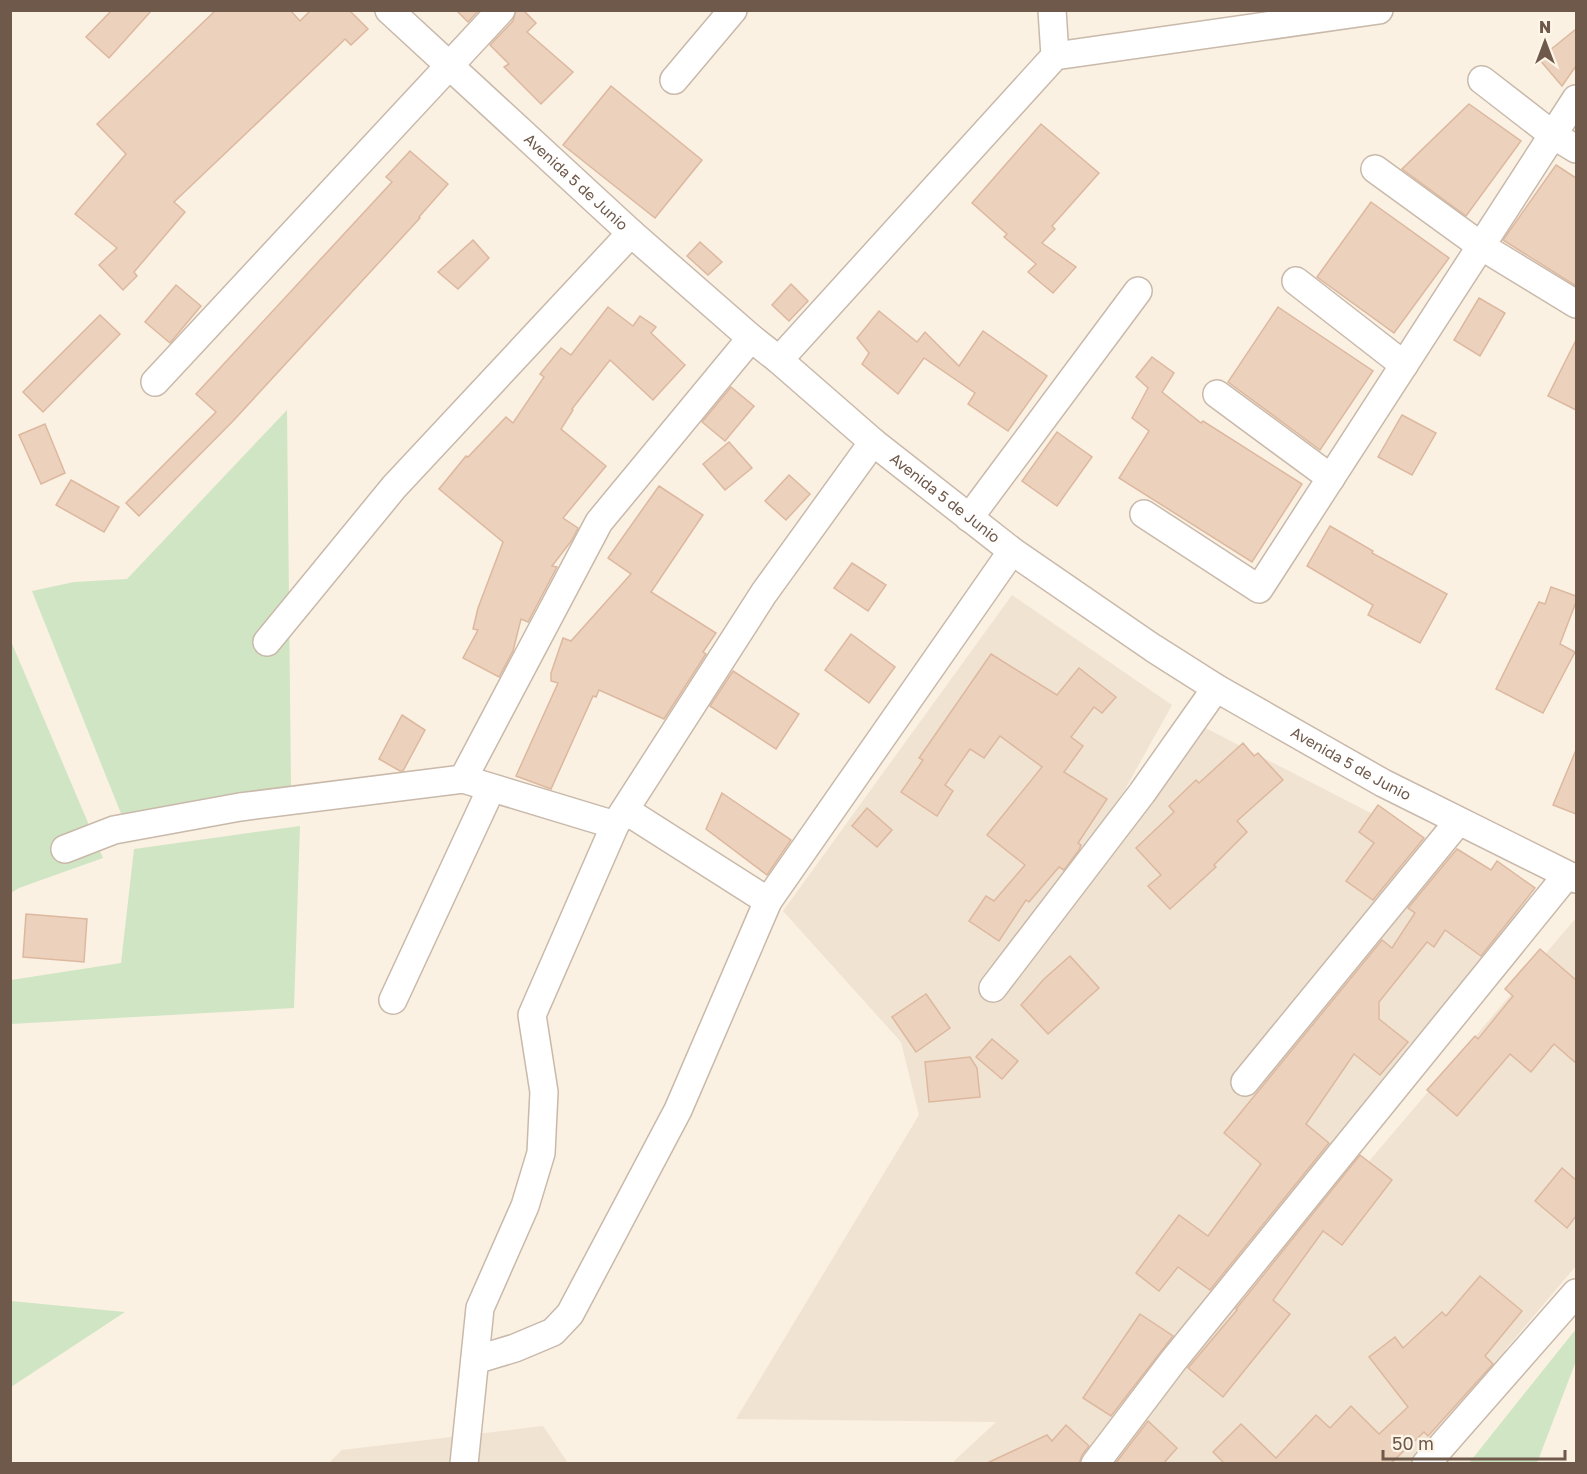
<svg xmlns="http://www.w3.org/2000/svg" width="1587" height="1474" viewBox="0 0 1587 1474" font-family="'Golos Text',sans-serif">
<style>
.residential{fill:#f0e3d2}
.green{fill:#d0e5c3}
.building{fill:#ecd1bd;stroke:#ddb89f;stroke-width:1.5}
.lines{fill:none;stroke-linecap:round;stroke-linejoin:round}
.minor-casing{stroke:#c9b9aa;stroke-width:30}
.minor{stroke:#fff;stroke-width:27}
.labels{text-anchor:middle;stroke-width:6;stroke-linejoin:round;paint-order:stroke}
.street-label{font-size:15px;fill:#6f594b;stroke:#fdf5e8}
</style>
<rect width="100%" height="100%" fill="#faf1e3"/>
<!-- residential -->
<g class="residential">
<path d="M1012,595L1172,705L1078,874L1194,722L1553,907L1228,1302L1250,1301L1576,918V1266L1505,1350L1526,1370L1437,1463H952L996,1422L736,1419L919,1115L901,1042L783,911Z"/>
<path d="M543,1426L568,1463L328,1464L342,1450Z"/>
</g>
<!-- green -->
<g class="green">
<path d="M287,410L291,788L126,826L32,591L74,582L127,579Z"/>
<path d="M10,639L103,858L19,888L11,893Z"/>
<path d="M300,826L294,1008L11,1024V980L121,963L134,849Z"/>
<path d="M11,1301L125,1312L11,1387Z"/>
<path d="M1576,1329V1361L1537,1463H1469Z"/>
</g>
<!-- building -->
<g class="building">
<path d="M112,10H152L109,58L86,37Z"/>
<path d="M216,10H290L300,21L311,10H349L368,29L351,45L345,39L338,46L174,202L185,212L134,272L137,276L123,290L99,265L117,248L75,214L126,154L97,124Z"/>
<path d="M456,10H479L468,22Z"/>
<path d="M516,10H523L536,23L527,32L573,72L541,104L504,67L509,64L490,45L513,21Z"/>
<path d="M1576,29V66L1562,86L1539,59Z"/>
<path d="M611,86L702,160L655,218L563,145Z"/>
<path d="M1469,104L1521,141L1466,216L1402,169Z"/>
<path d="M1041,124L1099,173L1052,226L1055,229L1042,243L1076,267L1053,293L1028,272L1036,264L1004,237L1007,234L972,203Z"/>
<path d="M410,151L448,184L419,217L420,218L233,421L139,516L126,503L216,412L196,394L392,182L386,177Z"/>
<path d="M1556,165L1576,178V286L1503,240Z"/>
<path d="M1371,202L1449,258L1394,333L1317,277Z"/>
<path d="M473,240L489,258L458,289L438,272Z"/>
<path d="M700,242L722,262L708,275L687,256Z"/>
<path d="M791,284L808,301L789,321L772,305Z"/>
<path d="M176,285L201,306L170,343L145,322Z"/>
<path d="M1479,298L1505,313L1480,356L1454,340Z"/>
<path d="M608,307L633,326L640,316L656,327L651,333L685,365L653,400L610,360L572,409L573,410L561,429L606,466L563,518L578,528L572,540L552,566L557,567L528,622L521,619L513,651L499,677L463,658L478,630L473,629L478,608L503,542L439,489L466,456L468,457L506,417L513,423L544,377L540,374L561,348L571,355Z"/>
<path d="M1278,307L1373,371L1320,450L1228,382Z"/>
<path d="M879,311L917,342L925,332L959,366L983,331L1047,376L1008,431L968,404L975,393L924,358L898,394L862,364L869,353L857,338Z"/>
<path d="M100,315L120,334L43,412L23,392Z"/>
<path d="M1576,340V410L1548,396Z"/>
<path d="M1152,357L1174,373L1162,392L1201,423L1203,421L1302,484L1252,562L1119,478L1149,431L1132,418L1148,388L1136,377Z"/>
<path d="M731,387L754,406L725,441L702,422Z"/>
<path d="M1402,415L1436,433L1412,475L1378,457Z"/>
<path d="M45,424L65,473L41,484L19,435Z"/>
<path d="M1057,432L1092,457L1057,506L1022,481Z"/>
<path d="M729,442L752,468L725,490L703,464Z"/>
<path d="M789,475L810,494L786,520L765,501Z"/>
<path d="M71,480L119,507L104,532L56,505Z"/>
<path d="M659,486L703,515L651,592L716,633L703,652L706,654L664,719L599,690L596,697L593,696L551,789L516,776L558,683L551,681V673L563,638L571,641L631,574L608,558Z"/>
<path d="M1330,526L1373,551L1372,553L1447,594L1420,643L1368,615L1373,605L1307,566Z"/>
<path d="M852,563L886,585L868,611L834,588Z"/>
<path d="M1551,587L1576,596V602L1560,644L1575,652L1543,713L1496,689L1539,602L1545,604Z"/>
<path d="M851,634L895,667L869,703L825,670Z"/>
<path d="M991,654L1057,695L1079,668L1116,697L1102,713L1094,707L1071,737L1083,746L1064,772L1107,799L1078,843L1081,845L1079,850L1064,870L1059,867L1029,902L1026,900L999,941L969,921L986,896L994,901L1025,865L987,835L1042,767L1000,736L984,758L970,749L945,785L953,791L937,816L901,792L923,760L919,758Z"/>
<path d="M733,671L799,714L776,749L710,706Z"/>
<path d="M402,715L425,730L403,771H400L379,759Z"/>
<path d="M1243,743L1254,756L1258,753L1283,780L1237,821L1247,832L1214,865L1216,867L1170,909L1148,886L1161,875L1136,848L1174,812L1169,806L1196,780L1199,783Z"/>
<path d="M1576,750V814L1553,805Z"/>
<path d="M722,793L791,840L767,875L706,829Z"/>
<path d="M1378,805L1424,838L1373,900L1346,881L1374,843L1359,832Z"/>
<path d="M867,808L892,830L877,847L852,826Z"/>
<path d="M1457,849L1491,870L1497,861L1535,888L1481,956L1445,930L1434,947L1427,942L1379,1002V1019L1408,1042L1380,1075L1354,1054L1306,1124L1329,1143L1210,1290L1178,1267L1159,1291L1136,1273L1179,1215L1208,1236L1261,1164L1224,1133L1382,940L1392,948L1415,913L1408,908Z"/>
<path d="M26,914L87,919L84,962L23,957Z"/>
<path d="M1540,949L1576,980V1063L1554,1044L1531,1072L1510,1054L1457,1116L1427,1090L1475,1036L1478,1039L1513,996L1505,989Z"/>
<path d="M1070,956L1099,988L1048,1034L1021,1005L1044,979Z"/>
<path d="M926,994L950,1028L916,1052L892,1017Z"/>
<path d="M992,1039L1018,1061L1002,1079L976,1057Z"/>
<path d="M970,1057L977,1068L980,1097L929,1102L925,1062Z"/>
<path d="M1360,1155L1392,1180L1342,1245L1323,1231L1273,1300L1290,1314L1223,1397L1188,1368L1237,1310L1236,1309Z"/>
<path d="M1562,1168L1576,1180V1216L1567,1228L1535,1201Z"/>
<path d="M1480,1276L1522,1311L1485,1356L1493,1364L1428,1436L1424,1432L1390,1464H1225L1213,1452L1241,1424L1276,1458L1316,1415L1330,1428L1351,1406L1379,1434L1408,1407L1369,1357L1395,1337L1403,1348L1442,1312L1446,1316Z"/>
<path d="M1140,1314L1173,1336L1111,1416L1083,1398Z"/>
<path d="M1148,1421L1177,1448L1163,1464H1115Z"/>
<path d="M1066,1425L1089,1446L1082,1455L1079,1464H985L1047,1435L1052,1441Z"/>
</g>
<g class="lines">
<!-- minor casing -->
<g class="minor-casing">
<g id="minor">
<path id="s1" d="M389,10L631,233L751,338L779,360L873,442L1012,551L1153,648L1216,688L1383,783L1576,879"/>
<path d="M1052,10L1055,56"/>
<path d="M674,80L733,10"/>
<path d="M1482,80L1553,135L1576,149"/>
<path d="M1375,169L1481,246L1576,304"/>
<path d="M1296,281L1404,365"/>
<path d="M779,360L1055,56L1379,10"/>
<path d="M155,382L501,10"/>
<path d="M1217,394L1331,478"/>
<path d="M1144,514L1259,589L1576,99"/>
<path d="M969,518L1138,291"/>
<path d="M267,642L394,487L631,233"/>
<path d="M463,779L599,522L751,338"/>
<path d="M625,810L768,901"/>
<path d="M65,849L114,830L240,807L463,779L615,825"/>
<path d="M993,988L1142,793L1216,688"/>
<path d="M393,1000L491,789"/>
<path d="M1245,1082L1458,822"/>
<path d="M475,1360L515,1348L553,1332L570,1314L678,1110L768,901L1012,551"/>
<path d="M464,1464L480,1308L525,1206L541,1153L544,1092L532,1015L615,825L764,593L873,442"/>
<path d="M1095,1464L1173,1361L1567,875"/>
<path d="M1426,1464L1576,1293"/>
</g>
</g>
<!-- minor -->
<use href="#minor" class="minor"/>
</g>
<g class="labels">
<!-- street labels -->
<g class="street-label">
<text dy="5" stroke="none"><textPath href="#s1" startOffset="254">Avenida 5 de Junio</textPath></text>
<text dy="5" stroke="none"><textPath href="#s1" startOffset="740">Avenida 5 de Junio</textPath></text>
<text dy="5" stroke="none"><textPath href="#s1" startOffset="1226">Avenida 5 de Junio</textPath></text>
</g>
</g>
<!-- border -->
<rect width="1587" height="1474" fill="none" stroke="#6f594b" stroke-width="24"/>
<!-- north arrow -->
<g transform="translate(1545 42)" stroke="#fdf5e8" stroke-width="4.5" paint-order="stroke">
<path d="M0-4.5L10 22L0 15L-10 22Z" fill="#6f594b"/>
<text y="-9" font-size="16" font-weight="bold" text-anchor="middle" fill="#6f594b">N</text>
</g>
<!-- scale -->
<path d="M1383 1450v9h182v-9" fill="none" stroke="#6f594b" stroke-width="3"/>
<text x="1392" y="1450" font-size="18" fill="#6f594b" stroke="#fdf5e8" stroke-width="4.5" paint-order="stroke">50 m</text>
</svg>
